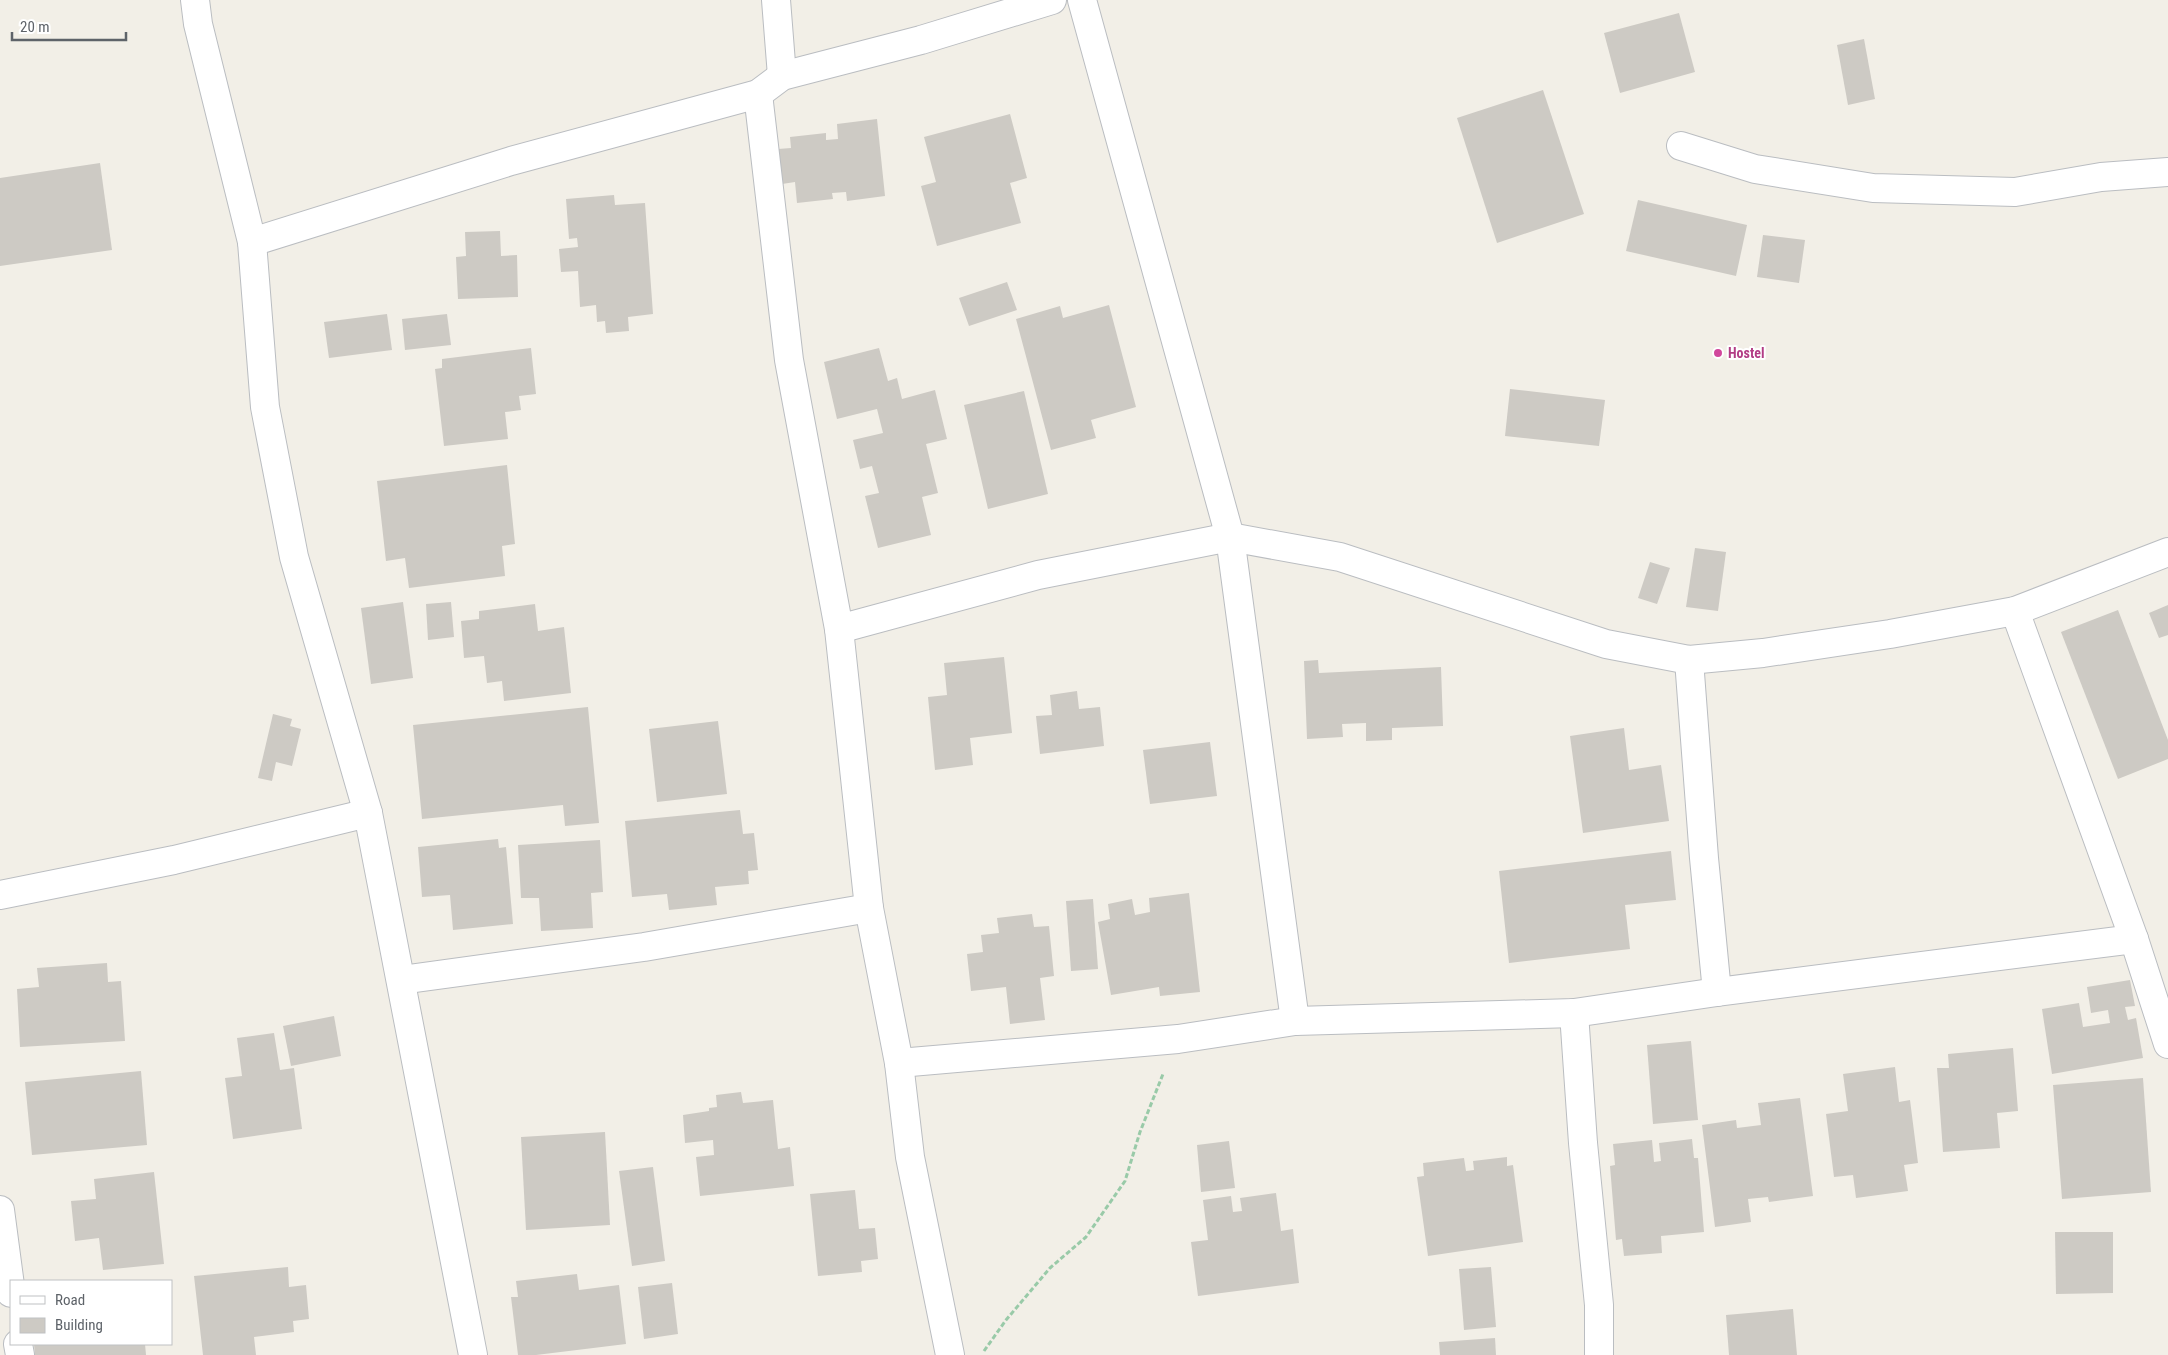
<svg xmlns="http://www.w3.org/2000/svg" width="2168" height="1355" viewBox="0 0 2168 1355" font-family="'Roboto Condensed',sans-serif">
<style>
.building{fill:#cdcac4}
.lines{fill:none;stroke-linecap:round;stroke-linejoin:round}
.street-casing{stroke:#babdc1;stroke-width:30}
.path{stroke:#99caa8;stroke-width:3;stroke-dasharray:5 2.5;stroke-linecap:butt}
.street{stroke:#fff;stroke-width:28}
.hotel-dot{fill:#d1479c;stroke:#fff;stroke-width:2}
.labels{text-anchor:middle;stroke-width:4;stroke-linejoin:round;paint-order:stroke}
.hotel-label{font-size:14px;font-weight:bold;fill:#b23c85;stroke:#fff;text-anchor:start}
</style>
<rect width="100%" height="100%" fill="#f2efe7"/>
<!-- building -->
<g class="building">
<path d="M1679,13L1695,72L1620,93L1604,33Z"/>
<path d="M1864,39L1875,99L1848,105L1837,45Z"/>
<path d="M1543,90L1584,214L1497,243L1457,118Z"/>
<path d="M1010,114L1027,178L1010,183L1021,223L937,246L921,186L936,182L924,137Z"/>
<path d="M877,119L885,196L847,201L846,192L832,193L833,199L797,203L795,182L782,184L778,149L791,148L790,137L826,133V140L838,139L837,124Z"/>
<path d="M100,163L112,250L0,266V178Z"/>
<path d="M614,195L615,205L645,203L653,314L628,317L629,331L606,333L605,321L597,322L596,305L580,307L578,271L561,272L559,249L578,247L577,238L569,239L566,199Z"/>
<path d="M1638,200L1747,225L1736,276L1626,251Z"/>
<path d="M500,231L501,256L517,255L518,297L458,299L456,257L466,256L465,232Z"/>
<path d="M1763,235L1805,240L1799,283L1757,277Z"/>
<path d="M1007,282L1017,310L969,326L959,298Z"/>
<path d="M1109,305L1136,407L1091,420L1096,438L1051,450L1016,319L1060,306L1063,318Z"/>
<path d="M387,314L392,350L329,358L324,322Z"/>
<path d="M447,314L451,345L405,350L402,319Z"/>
<path d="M531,348L536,394L519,396L521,410L505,412L508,439L444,446L435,369L442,368V359Z"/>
<path d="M879,348L888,381L897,378L902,399L935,390L947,439L926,444L938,493L922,497L931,535L878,548L865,496L879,493L872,466L860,469L853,440L883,433L877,409L837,419L824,362Z"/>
<path d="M1510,389L1605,400L1599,446L1505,436Z"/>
<path d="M1024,391L1048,494L988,509L964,405Z"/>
<path d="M507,465L515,544L502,546L505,576L409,588L405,558L386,561L377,481Z"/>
<path d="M1695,548L1726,552L1718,611L1686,607Z"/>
<path d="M1650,562L1670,568L1657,604L1638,598Z"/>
<path d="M403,602L413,678L371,684L361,608Z"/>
<path d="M451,602L454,637L428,640L426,604Z"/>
<path d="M535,604L538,631L564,627L571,693L504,701L502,681L487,683L484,656L464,658L461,621L479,619V611Z"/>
<path d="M2168,605V635L2159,638L2149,613Z"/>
<path d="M2118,610L2168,740V759L2118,779L2061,632Z"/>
<path d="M1004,657L1012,733L970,738L973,765L935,770L928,697L947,695L944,663Z"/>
<path d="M1318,660L1319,673L1441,667L1443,726L1392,728V740L1366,741V723L1342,724L1343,737L1307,739L1304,661Z"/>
<path d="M1077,691L1079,709L1100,707L1104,746L1040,754L1036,716L1052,715L1050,695Z"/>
<path d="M588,707L599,823L565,826L563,805L422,819L413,725Z"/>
<path d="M273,714L292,719L290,726L301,729L292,766L276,762L272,781L258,778Z"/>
<path d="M718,721L727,794L657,802L649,729Z"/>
<path d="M1624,728L1629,770L1661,765L1669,821L1583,833L1570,736Z"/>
<path d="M1210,742L1217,796L1150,804L1143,750Z"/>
<path d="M740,810L743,834L754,833L758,870L748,871L749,884L715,887L717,905L669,910L667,894L632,897L625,821Z"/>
<path d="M498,839L499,848L506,847L513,924L453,930L450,895L422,897L418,847Z"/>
<path d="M600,840L603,892L591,893L593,928L541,931L539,898H521L518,845Z"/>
<path d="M1671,851L1676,900L1625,905L1630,949L1509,963L1499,871Z"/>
<path d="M1189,893L1200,992L1160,996L1159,987L1111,995L1098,922L1110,919L1108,904L1132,899L1135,915L1150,912L1149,898Z"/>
<path d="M1093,899L1098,969L1071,971L1066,901Z"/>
<path d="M1032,914L1034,927L1049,926L1054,976L1040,978L1045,1020L1010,1024L1006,987L971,991L967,954L983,952L981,935L999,933L997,918Z"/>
<path d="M107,963L108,982L121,981L125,1041L20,1047L17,989L39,987L37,968Z"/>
<path d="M2130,980L2135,1006L2125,1007L2128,1020L2136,1018L2143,1058L2052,1074L2042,1009L2079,1003L2083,1027L2110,1023L2108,1010L2091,1013L2087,987Z"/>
<path d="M334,1016L341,1056L291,1066L283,1026Z"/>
<path d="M274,1033L280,1070L294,1068L302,1129L233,1139L225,1078L242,1076L237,1038Z"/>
<path d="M1691,1041L1698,1120L1653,1124L1647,1045Z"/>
<path d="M2013,1048L2018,1111L1997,1113L2000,1148L1943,1152L1937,1068H1949L1948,1054Z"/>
<path d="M1895,1067L1899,1102L1910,1100L1918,1163L1904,1165L1908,1191L1856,1198L1853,1175L1834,1177L1826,1114L1848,1111L1843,1074Z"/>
<path d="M141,1071L147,1145L32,1155L25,1082Z"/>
<path d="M2143,1078L2151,1192L2062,1199L2053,1085Z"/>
<path d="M741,1092L743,1103L773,1100L778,1149L790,1147L794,1186L700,1196L696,1157L714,1155L713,1140L685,1143L683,1115L709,1111V1108L717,1107L716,1095Z"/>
<path d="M1800,1098L1813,1196L1769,1202L1768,1197L1748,1199L1751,1222L1715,1227L1702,1125L1736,1120L1737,1128L1761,1125L1758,1103Z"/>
<path d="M605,1132L610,1225L526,1230L521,1137Z"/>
<path d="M1692,1139L1694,1158H1698L1704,1232L1661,1236L1662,1253L1624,1256L1622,1239L1616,1240L1610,1166L1615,1165L1613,1144L1652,1140L1654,1162L1661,1161L1659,1143Z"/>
<path d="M1229,1141L1235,1188L1201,1192L1197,1145Z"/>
<path d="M1507,1157V1166L1513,1165L1523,1242L1428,1256L1417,1177L1424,1176L1423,1163L1464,1158L1466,1171L1474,1170L1473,1161Z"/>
<path d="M653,1167L665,1261L632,1266L619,1171Z"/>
<path d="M154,1172L164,1264L103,1270L99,1238L75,1241L71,1201L96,1199L94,1179Z"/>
<path d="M855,1190L859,1229L875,1228L878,1259L861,1261L862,1272L818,1276L810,1194Z"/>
<path d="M1276,1193L1281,1231L1293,1229L1299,1283L1198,1296L1191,1242L1208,1240L1203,1200L1231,1196L1233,1212L1242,1211L1240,1198Z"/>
<path d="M2055,1232H2113V1293L2056,1294Z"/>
<path d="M288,1267L289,1287L306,1285L309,1319L293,1321L294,1332L254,1337L256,1355H203L194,1276Z"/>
<path d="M1491,1267L1496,1327L1464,1330L1459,1269Z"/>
<path d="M577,1274L579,1290L619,1285L626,1344L536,1355H518L511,1297H518L516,1281Z"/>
<path d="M672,1283L678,1334L644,1339L638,1287Z"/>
<path d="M1793,1309L1797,1355H1729L1726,1315Z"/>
<path d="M1495,1338L1496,1355H1440L1439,1342Z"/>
<path d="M34,1344H145L146,1355H35Z"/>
</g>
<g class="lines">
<!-- street casing -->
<g class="street-casing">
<g id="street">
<path d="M195,0L198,24L252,242L265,407L294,557L368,813L473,1355"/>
<path d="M776,0L782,76"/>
<path d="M1082,0L1230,537L1295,1021"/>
<path d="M758,94L789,360L839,629L869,908L899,1063L910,1157L950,1355"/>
<path d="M1681,146L1755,169L1873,188L2015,192L2101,177L2168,172"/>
<path d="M252,242L511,161L758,94L782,76L921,40L1052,0"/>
<path d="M2015,611L2134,939L2168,1044"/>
<path d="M839,629L1038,575L1230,537L1340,557L1606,644L1689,660L1763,653L1890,634L2015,611L2168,552"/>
<path d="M1689,660L1704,858L1717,992"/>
<path d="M0,895L174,860L368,813"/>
<path d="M401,980L644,947L869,908"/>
<path d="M1574,1013L1583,1143L1599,1305V1355"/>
<path d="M899,1063L1178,1039L1295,1021L1574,1013L1717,992L2134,939"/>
<path d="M0,1210L11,1293"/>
<path d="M18,1344L20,1355"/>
</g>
</g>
<!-- path -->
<path class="path" d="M984,1351L1006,1320L1050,1268L1086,1237L1125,1181L1140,1132L1163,1074"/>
<!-- street -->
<use href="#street" class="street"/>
</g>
<!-- markers -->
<circle class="hotel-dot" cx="1718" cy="353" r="5"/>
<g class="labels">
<!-- hotel labels -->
<g class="hotel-label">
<text x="1728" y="358">Hostel</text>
</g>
</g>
<!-- legend -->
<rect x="10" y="1280" width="162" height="65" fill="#ffffff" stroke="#bfc1c3"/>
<rect x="20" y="1296" width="25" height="8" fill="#ffffff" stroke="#bfc1c3"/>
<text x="55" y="1305" font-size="15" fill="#5e6369">Road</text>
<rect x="20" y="1318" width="25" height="15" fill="#cdcac4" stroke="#bfc1c3"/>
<text x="55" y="1330" font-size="15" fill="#5e6369">Building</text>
<!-- scale -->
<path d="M12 32v8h114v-8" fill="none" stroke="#5e6369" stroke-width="2.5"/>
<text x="20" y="32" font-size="15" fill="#5e6369" stroke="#ffffff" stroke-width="4" paint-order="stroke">20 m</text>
</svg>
